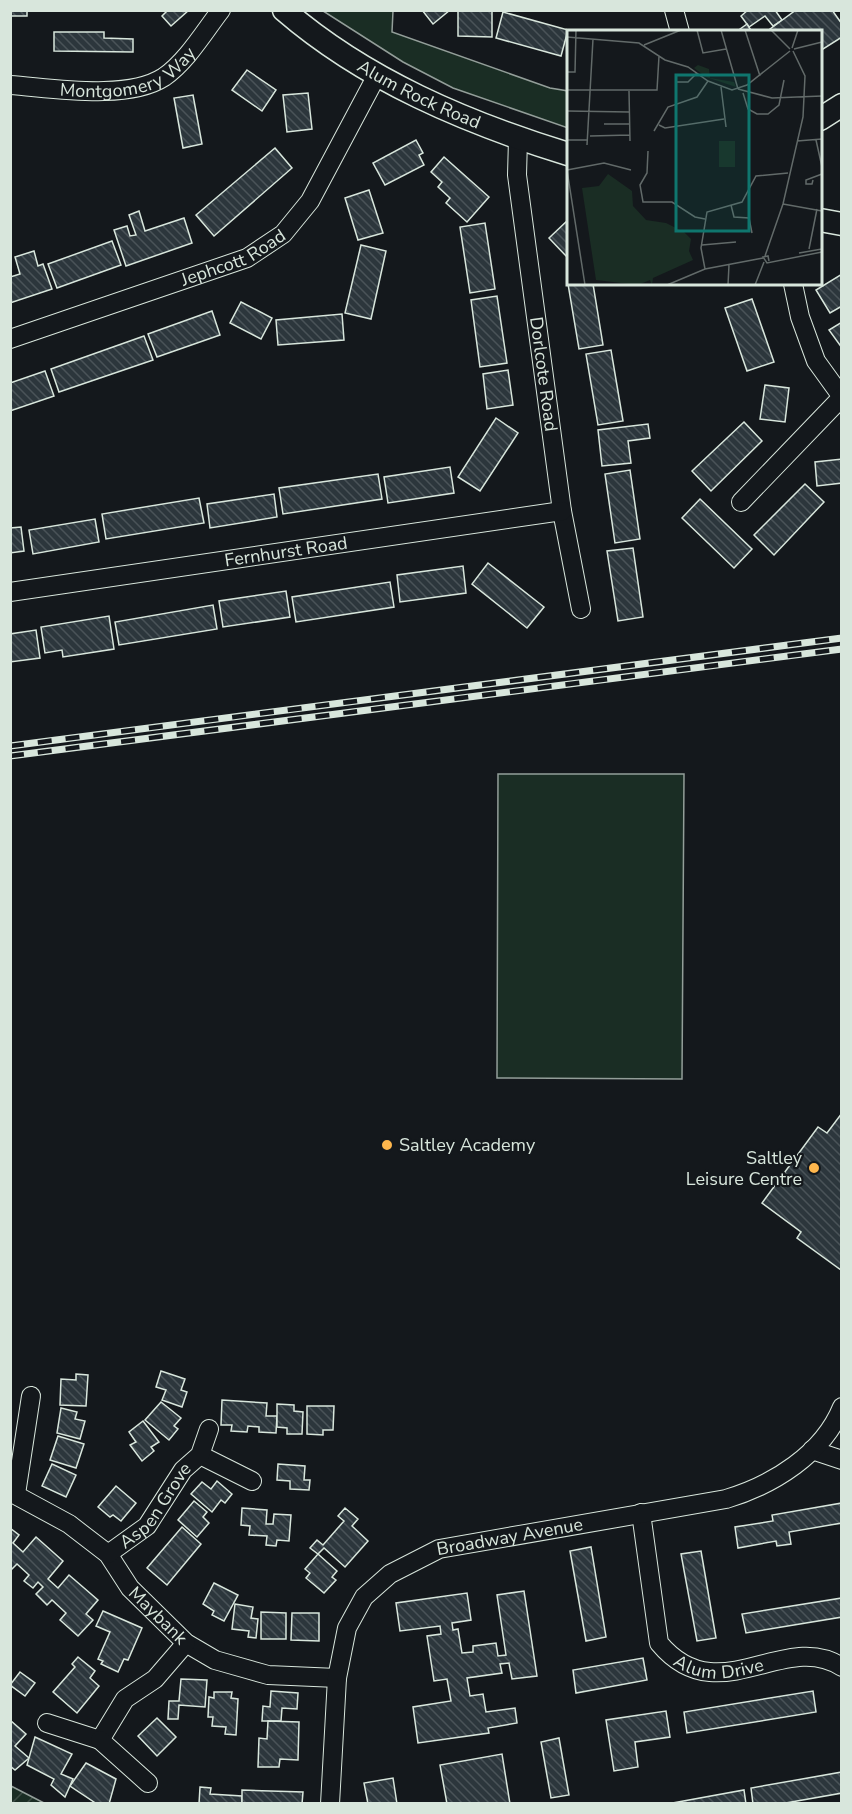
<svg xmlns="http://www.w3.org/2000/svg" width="852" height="1814" viewBox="0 0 852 1814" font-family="'Nunito Sans',sans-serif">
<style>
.grass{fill:#1a2d24;stroke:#939e99;stroke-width:1.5}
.garden{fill:url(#garden-furrows);stroke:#939e99;stroke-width:1.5}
.building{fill:url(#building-back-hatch);stroke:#d8e6dc;stroke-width:1.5}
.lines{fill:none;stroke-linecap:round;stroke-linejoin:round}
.minor-casing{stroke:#d8e6dc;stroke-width:20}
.tertiary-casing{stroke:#d8e6dc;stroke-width:25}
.minor{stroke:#14181c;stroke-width:18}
.tertiary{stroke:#14181c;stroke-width:22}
.rail-casing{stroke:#d8e6dc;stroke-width:7}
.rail{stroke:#14181c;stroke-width:4.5;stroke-dasharray:14;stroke-linecap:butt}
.poi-dot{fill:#ffb74d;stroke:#14181c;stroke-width:2}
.labels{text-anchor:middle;stroke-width:4.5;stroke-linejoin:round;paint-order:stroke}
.street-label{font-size:18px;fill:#d8e6dc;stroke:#14181c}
.poi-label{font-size:18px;fill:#d8e6dc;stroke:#14181c;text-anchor:start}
.inset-road{fill:none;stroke:#626a69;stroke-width:1.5}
.view{fill:#0f766e;fill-opacity:0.15;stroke:#0f766e;stroke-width:3}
.inset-edge{fill:none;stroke:#d8e6dc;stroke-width:3}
</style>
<defs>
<pattern id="garden-furrows" width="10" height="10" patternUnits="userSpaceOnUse" patternTransform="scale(1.5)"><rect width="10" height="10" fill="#1a2d24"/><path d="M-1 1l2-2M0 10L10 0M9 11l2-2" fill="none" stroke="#3b4b43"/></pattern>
<pattern id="building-back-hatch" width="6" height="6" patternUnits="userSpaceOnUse" patternTransform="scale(1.5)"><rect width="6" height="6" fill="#2c363c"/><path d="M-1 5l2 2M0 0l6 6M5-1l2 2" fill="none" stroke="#4a5358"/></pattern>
</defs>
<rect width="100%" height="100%" fill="#14181c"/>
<!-- grass -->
<g class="grass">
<path d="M323,11H393L392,32L550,88L568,91V128L453,88L403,62Z"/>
<path d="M498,774H684L682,1079L497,1078Z"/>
</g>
<!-- garden -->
<path class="garden" d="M11,1786L44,1803H11Z"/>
<!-- building -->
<g class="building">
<rect x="10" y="10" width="17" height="6"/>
<path d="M168,10H189L171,26L162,16Z"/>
<path d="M422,10H450L433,24Z"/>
<path d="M458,10H492V37L458,36Z"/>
<path d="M748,10H775L782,20L773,26L765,16L749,27L741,16Z"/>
<path d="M796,10H832L842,24V37L820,51V32H766Z"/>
<path d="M503,12L568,30L561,56L496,38Z"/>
<path d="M747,24L752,32H736Z"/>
<path d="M54,32H104V38L133,39V52L54,51Z"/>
<path d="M247,70L276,90L262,111L232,90Z"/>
<path d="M308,93L312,129L287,132L283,95Z"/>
<path d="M193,95L202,144L183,148L174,98Z"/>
<path d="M416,140L423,153L419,155L424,165L385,185L373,163Z"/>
<path d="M275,148L292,168L214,236L196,215Z"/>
<path d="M444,157L489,197L467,222L446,203L450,198L438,187L442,182L431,172Z"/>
<path d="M369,190L383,233L358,240L345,198Z"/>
<path d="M139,211L145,231L184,218L192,243L126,266L114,230L127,226L130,236L136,235L129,215Z"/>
<path d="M568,220V256L567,257L549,238Z"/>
<path d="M485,223L495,289L470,293L460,227Z"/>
<path d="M112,241L121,265L57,288L48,264Z"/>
<path d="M361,245L386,251L371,319L345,313Z"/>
<path d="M34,251L38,266L43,264L52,289L10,303V277L20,274L15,257Z"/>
<path d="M842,274V306L830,313L816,290Z"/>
<path d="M567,278L568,284H593L603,345L579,349Z"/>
<path d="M497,296L507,363L480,367L471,300Z"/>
<path d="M752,299L774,362L747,371L725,308Z"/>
<path d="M241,302L272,318L261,339L230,323Z"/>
<path d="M212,311L220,335L157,357L148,334Z"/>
<path d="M342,314L344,340L278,345L276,320Z"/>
<path d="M842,322V348L829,330Z"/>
<path d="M144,336L153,360L59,392L51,369Z"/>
<path d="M611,350L623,421L598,425L586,354Z"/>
<path d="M508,370L513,405L487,409L483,374Z"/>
<path d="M45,371L54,396L10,411V383Z"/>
<path d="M765,385L789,388L785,422L760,419Z"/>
<path d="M496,418L518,433L480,491L458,477Z"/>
<path d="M744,422L762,441L711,491L692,471Z"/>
<path d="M648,424L650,438L628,441L631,463L602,466L598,430Z"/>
<path d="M842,459V483L817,486L815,462Z"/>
<path d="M450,467L454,493L388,503L384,477Z"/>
<path d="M630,470L640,539L615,543L605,474Z"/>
<path d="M378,474L382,499L283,514L279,488Z"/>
<path d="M805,484L824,502L774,555L754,535Z"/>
<path d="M274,494L277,517L210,528L207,504Z"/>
<path d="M199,498L204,523L106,539L102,514Z"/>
<path d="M700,499L752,549L734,568L682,518Z"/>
<path d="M95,519L99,542L33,554L29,530Z"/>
<path d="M21,527L24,551L10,553V528Z"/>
<path d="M633,548L643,617L618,621L607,551Z"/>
<path d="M488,563L544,607L527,628L472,584Z"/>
<path d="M463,566L466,593L400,602L397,575Z"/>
<path d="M390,582L394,607L296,622L292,597Z"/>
<path d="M286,591L290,617L223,627L219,601Z"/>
<path d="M213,605L217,629L119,645L115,622Z"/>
<path d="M109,616L114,649L63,657L62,650L45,653L41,627Z"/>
<path d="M36,630L40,658L10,662V634Z"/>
<path d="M842,1113V1269L841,1270L797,1238L801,1232L762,1203L818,1127L827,1133Z"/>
<path d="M161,1371L185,1379L181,1390L187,1392L182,1407L162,1400L166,1390L156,1387Z"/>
<path d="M76,1374L88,1375L86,1406L60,1405L61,1379L76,1380Z"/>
<path d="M222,1400L267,1403L266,1416H277L276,1433L259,1432V1427L248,1426L247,1432L231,1431L232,1425H221Z"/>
<path d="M161,1402L181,1418L174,1426L178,1429L169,1440L145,1420Z"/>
<path d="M277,1404L294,1405V1411L303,1412L302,1434H287V1428L277,1427Z"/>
<path d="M307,1406H334L333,1430H323V1435L307,1434Z"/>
<path d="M61,1408L77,1412L75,1419L85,1421L80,1439L57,1433Z"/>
<path d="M143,1421L159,1442L151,1447L154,1451L142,1461L130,1445L136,1442L129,1432Z"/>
<path d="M58,1436L84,1444L76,1468L50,1460Z"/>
<path d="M52,1464L76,1475L66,1497L42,1486Z"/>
<path d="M278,1464L305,1466L304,1480H310L309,1490L290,1489V1481L277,1480Z"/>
<path d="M217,1481L232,1494L225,1503L221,1500L212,1512L191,1494L202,1482L211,1489Z"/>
<path d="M116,1486L136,1503L121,1521L113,1515L110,1517L98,1507Z"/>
<path d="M194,1501L207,1512L203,1517L209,1523L197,1537L178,1520Z"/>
<path d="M842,1503V1523L789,1532L791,1544L777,1546L776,1541L738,1548L735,1527L773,1521L772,1515Z"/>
<path d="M242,1508L267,1510L266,1524H273L274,1514L291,1515L289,1541L277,1540L276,1546L266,1545L267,1536L249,1535L250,1526L241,1525Z"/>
<path d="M345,1508L358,1519L352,1526L368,1541L345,1567L324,1548L318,1554L310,1548L317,1540L323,1545L344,1521L338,1516Z"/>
<path d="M182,1527L201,1544L167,1585L147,1568Z"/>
<path d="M10,1528L19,1535L13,1543L23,1552L36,1537L63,1561L48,1579L58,1588L69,1575L98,1600L86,1614L93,1620L78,1636L60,1620L66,1613L52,1600L47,1605L36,1594L43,1587L38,1582L33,1588L24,1581L29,1575L17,1564L10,1571Z"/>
<path d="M591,1547L606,1637L586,1641L570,1551Z"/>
<path d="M701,1551L716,1638L697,1641L681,1554Z"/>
<path d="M318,1554L337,1571L332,1577L336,1580L324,1593L306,1578L310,1573L305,1569Z"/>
<path d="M214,1583L238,1595L224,1621L212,1615L214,1611L203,1604Z"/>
<path d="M524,1591L537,1676L512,1679L509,1663L500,1664L502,1673L467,1678L470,1696L483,1694L486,1712L515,1708L517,1723L488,1728L489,1733L418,1743L413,1707L451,1701L447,1679L434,1681L427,1636L441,1634L440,1626L400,1631L396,1603L467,1593L471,1620L452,1623L453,1630L458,1629L462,1653L473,1652V1646L496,1643L498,1656L506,1655L497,1595Z"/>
<path d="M842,1598V1617L746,1633L742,1614Z"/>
<path d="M235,1604L253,1607L251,1618L258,1619L256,1638L248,1637L249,1631L232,1629Z"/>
<path d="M103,1611L142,1628L128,1660L124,1659L118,1672L101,1664L103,1661L98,1659L110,1632L96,1626Z"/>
<path d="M261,1612L286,1613V1639H261Z"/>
<path d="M292,1613H319V1641L291,1640Z"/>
<path d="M78,1657L95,1671L90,1678L99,1686L77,1713L53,1692L75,1667L72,1664Z"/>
<path d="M643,1658L647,1680L576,1693L573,1670Z"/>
<path d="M20,1672L35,1683L25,1696L10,1685Z"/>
<path d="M181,1679L207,1680L205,1707L179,1705L178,1719H168L169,1701H179Z"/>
<path d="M271,1691L298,1693L297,1709L282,1708L281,1721H262L263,1706L270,1707Z"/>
<path d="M813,1691L816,1712L687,1733L684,1712Z"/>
<path d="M214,1692H232L231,1698L238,1699L236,1735L225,1734L226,1727L212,1726L213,1717H208L209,1697L214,1698Z"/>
<path d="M666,1711L670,1737L635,1742L638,1767L614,1771L606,1720Z"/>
<path d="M157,1718L176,1737L157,1756L138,1736Z"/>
<path d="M10,1720L26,1734L15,1746L29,1758L15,1770L10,1766Z"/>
<path d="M268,1721L299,1722L298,1760L280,1759L279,1767H258L259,1738L267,1739Z"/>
<path d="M35,1737L72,1754L61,1774L73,1779L65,1797L51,1785L54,1779L27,1765Z"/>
<path d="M559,1738L569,1795L551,1798L541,1742Z"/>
<path d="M502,1754L510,1804H447L440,1765Z"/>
<path d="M86,1763L116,1779L109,1804H97L70,1786Z"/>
<path d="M842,1772V1793L780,1804H753L751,1788Z"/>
<path d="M393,1778L397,1804H368L364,1783Z"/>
<path d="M200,1787L211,1788L210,1794L242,1796V1804H199Z"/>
<path d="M242,1790L303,1792L302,1804H242Z"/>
<path d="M744,1790L746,1804H667Z"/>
</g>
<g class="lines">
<!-- minor casing -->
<g class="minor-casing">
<g id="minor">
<path d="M674,10L680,32"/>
<path id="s1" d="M10,85C53,88 127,101 164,77C187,61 204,32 221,10"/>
<path id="s2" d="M518,139L517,175L562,511L581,609"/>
<path d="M793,284L800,317L816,361L842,397"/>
<path id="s3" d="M10,339L247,258L283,234L310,201L376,77"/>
<path d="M741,502L842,397"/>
<path id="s4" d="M10,592L562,511"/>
<path d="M812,1450L842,1460"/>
<path d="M200,1455L252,1481"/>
<path id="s5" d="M10,1492L69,1524L108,1554L130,1588L186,1643L215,1660L268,1675L337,1678"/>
<path d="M16,1494L31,1396"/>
<path id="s6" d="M641,1513L659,1643C718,1714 784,1629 842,1667"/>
<path id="s7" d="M108,1554L147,1526L183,1470L200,1455L209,1429"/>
<path d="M47,1723L100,1740L125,1699L155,1679L186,1643"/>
<path d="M100,1740L148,1783"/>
<path id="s8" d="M330,1804L337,1678L347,1628L364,1597L390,1574L439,1549L726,1499C773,1485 823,1454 842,1407"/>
</g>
</g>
<!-- tertiary casing -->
<g class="tertiary-casing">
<g id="tertiary">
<path id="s9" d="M284,10C365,80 467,123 568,154"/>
<path d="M820,119L842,105"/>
<path d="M820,220L842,224"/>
</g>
</g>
<!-- minor -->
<use href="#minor" class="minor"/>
<!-- tertiary -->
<use href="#tertiary" class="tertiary"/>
<!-- rail casing -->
<g class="rail-casing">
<g id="rail">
<path d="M10,746L842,638"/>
<path d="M10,756L842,649"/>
</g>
</g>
<!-- rail -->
<use href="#rail" class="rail"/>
</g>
<!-- markers -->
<g class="poi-dot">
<circle cx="387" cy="1145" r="6"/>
<circle cx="814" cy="1168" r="6"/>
</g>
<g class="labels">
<!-- street labels -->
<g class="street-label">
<text dy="6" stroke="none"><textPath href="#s1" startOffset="123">Montgomery Way</textPath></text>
<text dy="6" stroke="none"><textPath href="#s9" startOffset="160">Alum Rock Road</textPath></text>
<text dy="6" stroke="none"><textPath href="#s3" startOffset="238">Jephcott Road</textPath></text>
<text dy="6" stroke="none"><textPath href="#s2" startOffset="237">Dorlcote Road</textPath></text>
<text dy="6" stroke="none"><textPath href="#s4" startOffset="279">Fernhurst Road</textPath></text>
<text dy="6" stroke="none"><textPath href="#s7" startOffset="69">Aspen Grove</textPath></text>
<text dy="6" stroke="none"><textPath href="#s8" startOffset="374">Broadway Avenue</textPath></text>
<text dy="6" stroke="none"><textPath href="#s5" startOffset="196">Maybank</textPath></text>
<text dy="6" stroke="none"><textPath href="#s6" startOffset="200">Alum Drive</textPath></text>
</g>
<!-- poi labels -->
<g class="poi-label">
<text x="399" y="1151">Saltley Academy</text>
<text x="802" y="1164" text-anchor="end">Saltley<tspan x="802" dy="21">Leisure Centre</tspan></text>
</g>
</g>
<!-- overview -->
<g transform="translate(567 30)">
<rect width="255" height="255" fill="#14181c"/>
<path d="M131,35L142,39L143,48L167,52L169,57L139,47L127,38ZM152,111H168V137H152Z" fill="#1a2d24"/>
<path d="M41,144L65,161L66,176L79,190L99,193L117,202L124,209L122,221L126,230L86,248L85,255L83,250L71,255L29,250L15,158L32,156Z" fill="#1a2d24"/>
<path class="inset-road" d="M130,0L136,23L159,19M154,0L171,59M178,0L193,46M204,0L223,19M0,7L72,13L98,30L121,37L141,51L165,60L180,55L223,21M77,15L114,0M225,18L231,0M227,19L255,12M0,42H8L9,0M109,52H121L130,43M154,57L159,97M171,59L205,68L255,66M0,60H90L92,26M62,61L63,111M176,63L181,79L190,84H201L212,75L217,50M0,81L62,82M37,94H62M92,95L98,98L157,89M87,101L101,77L130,67L141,51M23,106L63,105M0,110H20M249,110L255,137M230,111L255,109M20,115L26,9M81,121L80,143L73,155L76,172H105L128,187L138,189M0,140L18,255M0,140L37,133L64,140M246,150L245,154H239V150L255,144M216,174L255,181M164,175L167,187L182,188L185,203M135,215L169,212M242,219L250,179M232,223L255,219M198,226L216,174L236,87L238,46L226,21M202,231L201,226L196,227L200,233L255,222M138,239L134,218L140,182L175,172L189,146L221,143M100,255L138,239L196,228M161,255L162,235M188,255L197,232"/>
<path class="view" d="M109,45H182V201H109Z"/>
<rect width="255" height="255" class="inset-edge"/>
</g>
<!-- border -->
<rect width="852" height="1814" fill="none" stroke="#d8e6dc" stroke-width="24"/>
</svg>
